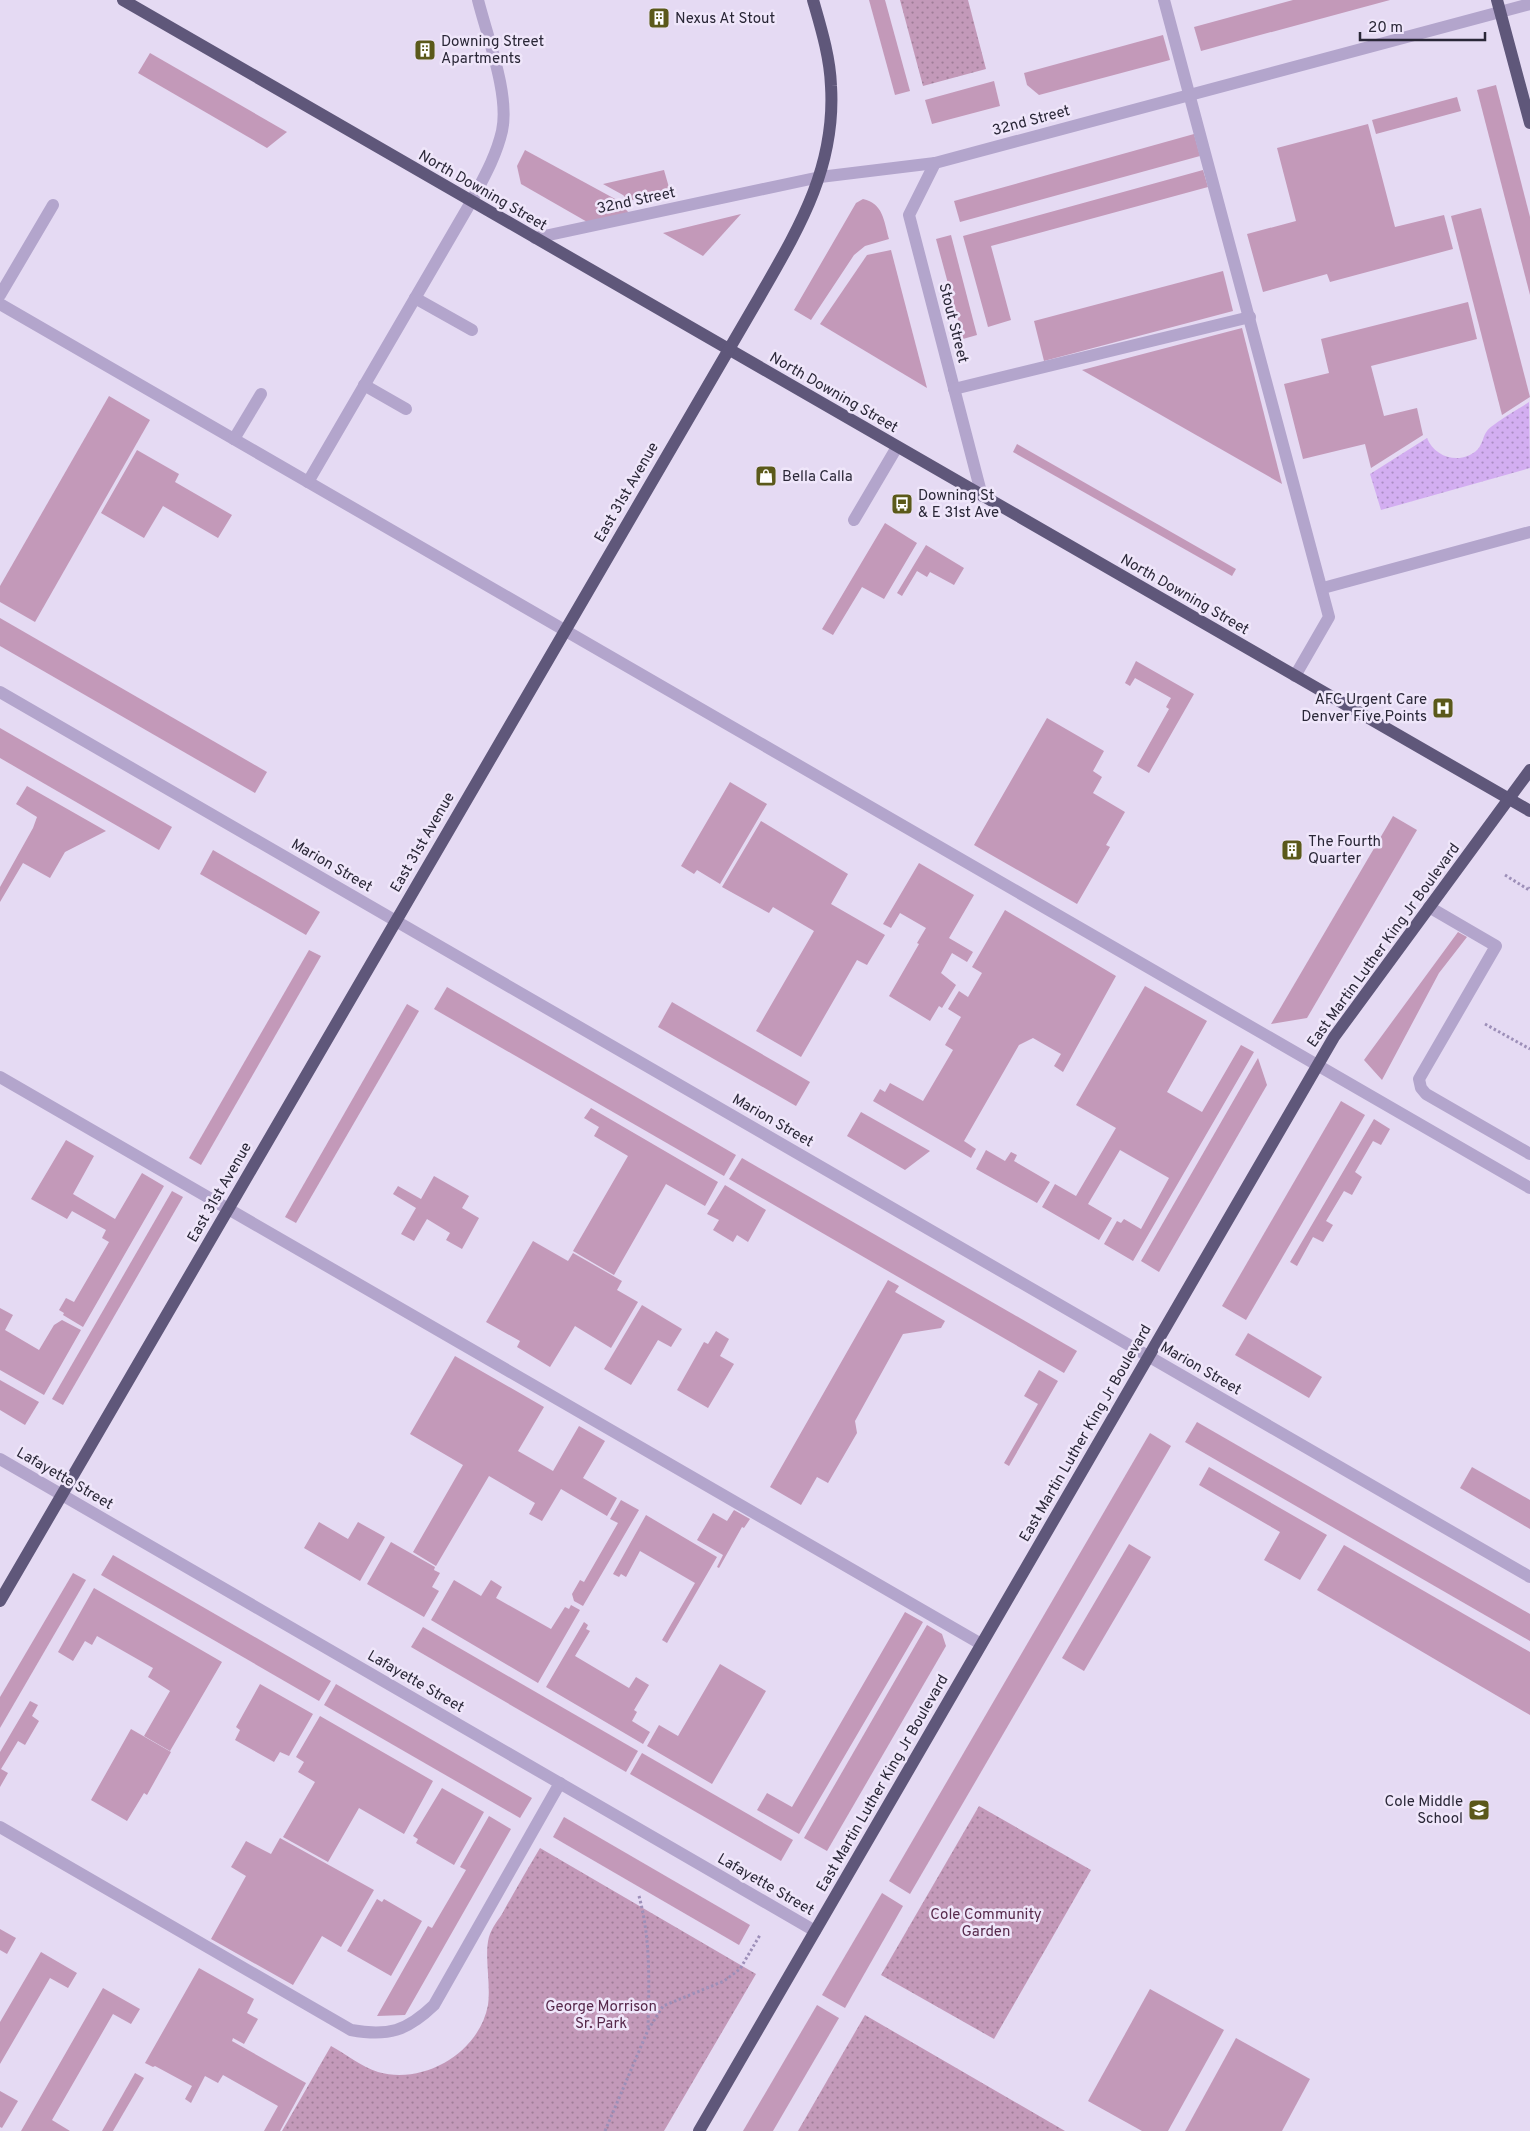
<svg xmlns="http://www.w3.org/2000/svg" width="1530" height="2131" viewBox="0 0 1530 2131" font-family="Overpass,sans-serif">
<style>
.grass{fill:#c399b9}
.sand{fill:url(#sand-dots)}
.park{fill:url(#park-dots)}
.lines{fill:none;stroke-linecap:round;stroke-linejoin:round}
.path{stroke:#9d8fb8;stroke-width:3;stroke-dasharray:2.5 2.5;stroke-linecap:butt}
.minor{stroke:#b3a5cc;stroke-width:12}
.major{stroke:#5f577a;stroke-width:12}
.labels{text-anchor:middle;stroke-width:5;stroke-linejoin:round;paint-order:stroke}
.poi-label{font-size:15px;fill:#2a2737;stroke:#efe6fa;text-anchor:start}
.street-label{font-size:15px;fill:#2a2737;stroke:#efe6fa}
.park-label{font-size:15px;fill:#57294b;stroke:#efe6fa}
</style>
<defs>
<pattern id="sand-dots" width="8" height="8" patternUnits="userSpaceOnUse" patternTransform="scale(1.25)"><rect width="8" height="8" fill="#d3aef1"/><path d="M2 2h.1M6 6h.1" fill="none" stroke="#ab8ec4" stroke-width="1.8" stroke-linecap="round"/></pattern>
<pattern id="park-dots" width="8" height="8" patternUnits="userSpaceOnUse" patternTransform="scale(1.25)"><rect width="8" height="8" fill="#c399b9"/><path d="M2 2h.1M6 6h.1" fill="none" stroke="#9f7d97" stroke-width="1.8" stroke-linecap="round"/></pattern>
</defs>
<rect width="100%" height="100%" fill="#e5daf3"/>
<!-- grass -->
<g class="grass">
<path d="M869,0H885L910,91L895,95Z"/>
<path d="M1293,0H1390L1201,51L1194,27Z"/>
<path d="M1163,35L1170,60L1039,95L1027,85L1024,73Z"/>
<path d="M150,53L287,132L267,148L138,73Z"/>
<path d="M994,81L1000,106L932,124L925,100Z"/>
<path d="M1496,85L1530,217V295L1477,90Z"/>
<path d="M1457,97L1461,111L1376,134L1372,120Z"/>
<path d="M1368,124L1395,227L1444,215L1453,249L1330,282L1327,274L1263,292L1247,234L1296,221L1277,148Z"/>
<path d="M1194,134L1200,156L960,222L954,201Z"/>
<path d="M525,150L617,200L630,214L589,223L521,184L517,166Z"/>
<path d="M664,170L670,191L629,201L623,195L603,184Z"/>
<path d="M1203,170L1208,187L991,246L1011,320L988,327L963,236Z"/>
<path d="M863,199C883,203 884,221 889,239L865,246L854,255L811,320L794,310L856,203Z"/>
<path d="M1481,208L1530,397L1502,415L1451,216Z"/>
<path d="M741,214L703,256L663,233Z"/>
<path d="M951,235L977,335L963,339L936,239Z"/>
<path d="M891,250L927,388L820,324L867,255Z"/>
<path d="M1223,271L1233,311L1044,361L1034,321Z"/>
<path d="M1468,302L1477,339L1371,366L1384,416L1417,408L1423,435L1371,468L1365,444L1303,459L1284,384L1329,373L1321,339Z"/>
<path d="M1242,328L1282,484L1082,370Z"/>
<path d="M109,396L150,420L35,622L0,602V586Z"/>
<path d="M1017,444L1236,569L1232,576L1013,452Z"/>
<path d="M137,450L179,474L175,482L232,515L218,538L163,506L144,538L101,513Z"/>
<path d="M885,523L917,543L884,599L862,587L833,635L822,629Z"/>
<path d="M926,545L964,568L954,585L930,572L927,577L917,571L902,596L897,593Z"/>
<path d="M0,618L267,772L255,793L0,646Z"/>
<path d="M1136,661L1194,694L1149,773L1137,766L1169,709L1166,707L1171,698L1135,678L1130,686L1125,683Z"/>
<path d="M1047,718L1104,751L1093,771L1102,777L1093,793L1125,812L1106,845L1110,847L1077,904L974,845Z"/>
<path d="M0,728L172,827L159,850L0,758Z"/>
<path d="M730,782L767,804L720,884L697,870L694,874L681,866Z"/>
<path d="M27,786L106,831L65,852L50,878L23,863L0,902V887L33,828L37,817L16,804Z"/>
<path d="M1393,816L1417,830L1307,1018L1271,1024Z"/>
<path d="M761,821L848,874L831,904L885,935L867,965L857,960L801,1057L756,1031L814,931L773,907L769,913L722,887Z"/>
<path d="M213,850L320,912L306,935L200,874Z"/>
<path d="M919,863L974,895L949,938L973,952L967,962L952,953L941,973L956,985L942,1008L939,1006L930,1021L889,996L919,944L917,943L926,928L900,913L891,928L883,924Z"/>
<path d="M1005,910L1116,976L1063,1072L1054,1066L1061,1054L1033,1038L1019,1045L964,1141L976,1149L971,1158L873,1101L880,1089L885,1092L890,1083L923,1101L953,1050L945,1045L961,1017L948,1009L959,991L968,997L982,973L972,967Z"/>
<path d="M1458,932L1467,937L1439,973L1382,1080L1364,1060Z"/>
<path d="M309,950L321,956L201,1165L189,1158Z"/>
<path d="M1145,986L1207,1021L1167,1092L1202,1112L1241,1045L1254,1052L1133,1261L1104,1244L1117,1221L1121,1223L1124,1219L1141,1229L1169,1178L1120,1150L1088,1204L1112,1218L1099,1240L1042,1207L1055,1184L1076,1196L1116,1128L1076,1105Z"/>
<path d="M447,987L736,1155L724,1176L434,1009Z"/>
<path d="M672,1002L810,1082L796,1106L658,1027Z"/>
<path d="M407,1004L419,1011L296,1223L285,1217Z"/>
<path d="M1258,1058L1267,1085L1159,1272L1141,1261Z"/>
<path d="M1341,1101L1365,1115L1246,1320L1222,1306Z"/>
<path d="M591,1108L718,1182L705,1206L666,1184L614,1275L573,1251L628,1156L594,1136L599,1127L584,1118Z"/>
<path d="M861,1112L930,1151L905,1170L847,1136Z"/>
<path d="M1374,1119L1390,1129L1381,1145L1373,1141L1355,1172L1362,1177L1352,1195L1344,1191L1326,1221L1333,1225L1323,1242L1313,1237L1297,1266L1290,1262Z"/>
<path d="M66,1140L94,1156L73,1194L115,1219L142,1173L164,1186L83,1327L63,1315L64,1313L59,1310L66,1298L74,1302L109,1242L102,1238L106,1230L72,1211L67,1219L31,1199Z"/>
<path d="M986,1150L1005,1161L1011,1152L1017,1155L1014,1161L1050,1182L1037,1203L976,1169Z"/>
<path d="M742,1158L1077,1351L1064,1373L729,1179Z"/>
<path d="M434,1176L469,1196L462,1208L479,1218L462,1249L446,1240L450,1233L427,1219L414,1241L401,1234L416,1208L393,1194L398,1186L421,1199Z"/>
<path d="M725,1185L766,1210L748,1242L737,1235L733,1242L713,1230L719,1220L707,1214Z"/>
<path d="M172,1191L183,1197L63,1405L52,1399Z"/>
<path d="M533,1241L568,1261L573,1253L622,1281L617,1290L638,1302L611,1348L575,1326L550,1367L517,1347L520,1341L486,1322Z"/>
<path d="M888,1280L899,1286L895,1292L945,1321L941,1328L903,1334L855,1421L857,1433L828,1483L817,1477L801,1505L770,1487Z"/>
<path d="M642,1305L682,1329L671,1347L658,1340L631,1385L604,1369Z"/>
<path d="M0,1308L13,1315L5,1330L39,1350L54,1325L62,1320L81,1330L44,1395L0,1370Z"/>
<path d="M716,1331L729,1339L720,1356L734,1364L708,1408L677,1390L704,1342L708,1344Z"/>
<path d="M1248,1333L1322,1377L1309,1398L1235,1355Z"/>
<path d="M455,1356L544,1407L518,1451L553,1471L579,1426L605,1441L583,1478L617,1498L607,1516L561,1489L542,1521L529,1514L535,1503L489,1476L436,1566L413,1552L463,1465L410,1434Z"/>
<path d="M1039,1370L1058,1381L1009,1466L1004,1463L1038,1404L1024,1396Z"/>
<path d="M0,1380L39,1402L25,1425L0,1410Z"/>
<path d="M1197,1422L1530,1614V1641L1185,1442Z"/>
<path d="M1150,1433L1171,1446L910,1894L889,1881Z"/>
<path d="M1209,1467L1327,1535L1300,1580L1264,1560L1280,1532L1199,1485Z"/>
<path d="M1472,1467L1530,1500V1529L1460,1488Z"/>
<path d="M621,1500L639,1510L583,1606L574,1601L572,1594L580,1580L584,1582L618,1523L610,1519Z"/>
<path d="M734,1510L750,1519L744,1528L742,1527L719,1568L717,1567L723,1555L697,1540L713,1513L727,1521Z"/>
<path d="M646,1515L717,1557L667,1643L662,1640L695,1583L640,1551L626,1577L621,1574L619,1577L613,1574Z"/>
<path d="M319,1522L348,1539L358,1522L385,1537L360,1581L304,1548Z"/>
<path d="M391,1542L435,1567L434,1570L440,1573L432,1587L439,1591L424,1617L367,1584Z"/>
<path d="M1129,1544L1151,1557L1084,1671L1062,1658Z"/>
<path d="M1344,1545L1530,1652V1715L1317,1590Z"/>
<path d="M113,1555L331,1681L319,1701L101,1575Z"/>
<path d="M73,1573L86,1580L0,1728V1697Z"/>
<path d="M454,1580L481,1596L491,1580L502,1587L496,1598L551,1629L565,1607L569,1609L571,1605L580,1610L538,1683L431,1620Z"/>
<path d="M94,1588L222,1662L170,1751L144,1736L170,1691L148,1677L153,1668L97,1636L92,1645L85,1641L73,1661L58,1652Z"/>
<path d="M905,1612L923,1622L799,1834L757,1810L767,1793L792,1807Z"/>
<path d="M584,1622L588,1625L586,1629L590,1631L575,1656L629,1688L636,1677L649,1685L634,1710L637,1712L632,1721L650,1732L643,1744L546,1687Z"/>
<path d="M927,1625L942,1634L946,1646L827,1851L804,1838Z"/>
<path d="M423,1627L638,1751L626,1772L411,1647Z"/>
<path d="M720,1664L766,1691L712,1784L647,1746L659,1725L678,1736Z"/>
<path d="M260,1684L313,1714L289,1756L280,1752L274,1762L235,1740L240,1730L236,1727Z"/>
<path d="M336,1684L532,1798L520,1818L324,1705Z"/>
<path d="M30,1701L38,1705L32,1716L39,1721L25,1745L18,1741L1,1769L8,1773L0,1787V1752Z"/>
<path d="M320,1716L433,1781L404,1834L359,1808L328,1862L283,1837L315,1782L298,1772L304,1762L296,1757Z"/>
<path d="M131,1729L171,1752L147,1795L144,1793L127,1821L91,1800Z"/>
<path d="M642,1753L793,1840L781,1861L630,1774Z"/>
<path d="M442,1788L484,1812L454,1865L416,1843L418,1839L413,1836Z"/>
<path d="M489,1816L511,1829L405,2015L377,2016L428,1926L432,1928L466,1870L460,1867Z"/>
<path d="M564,1817L750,1925L739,1945L553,1837Z"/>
<path d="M280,1838L374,1890L341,1947L322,1936L293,1985L211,1939L246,1876L231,1867L246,1841L271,1854Z"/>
<path d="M882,1893L903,1906L845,2008L822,1995Z"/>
<path d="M377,1899L382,1902L384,1899L422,1921L391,1976L347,1951Z"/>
<path d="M0,1929L16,1938L7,1954L0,1950Z"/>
<path d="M41,1952L77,1973L68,1988L50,1978L0,2064V2022Z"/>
<path d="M199,1968L254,1999L247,2013L258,2019L244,2044L233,2038L232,2041L306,2083L280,2131H264L278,2106L223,2075L218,2083L205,2076L191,2103L185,2099L192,2086L155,2066L153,2067L145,2063Z"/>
<path d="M103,1988L140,2009L131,2024L113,2014L52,2120L70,2131H21Z"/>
<path d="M1150,1989L1224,2030L1168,2131H1142L1088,2101Z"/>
<path d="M817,2005L839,2018L773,2131H743Z"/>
<path d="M1236,2038L1310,2079L1282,2131H1185Z"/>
<path d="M135,2073L144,2078L113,2131H102Z"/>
<path d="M0,2091L18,2101L2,2128L0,2127Z"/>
</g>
<!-- sand -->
<path class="sand" d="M1529,402L1530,468L1381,510L1370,474L1427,438C1435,459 1463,465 1478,449C1483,443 1483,436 1487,431C1492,424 1520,408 1529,402Z"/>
<!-- park -->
<g class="park">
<path d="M900,0H968L986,69L923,86Z"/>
<path d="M979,1806L1091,1870L994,2039L881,1975Z"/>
<path d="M540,1848L756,1974L664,2131H282L331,2046C346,2054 362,2067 378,2072C424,2085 479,2053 488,2005C491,1985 484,1954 489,1937C491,1929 498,1920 502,1914C514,1892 527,1870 540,1848Z"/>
<path d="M865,2015L1065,2131H798Z"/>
</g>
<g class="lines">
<!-- path -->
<g class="path">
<path d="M1505,875L1529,890L1530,887"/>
<path d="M1485,1024L1530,1049"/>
<path d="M639,1896C651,1940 649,1984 648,2029"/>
<path d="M605,2131L648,2030L663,2006L724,1981L740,1969L760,1935"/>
</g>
<!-- minor -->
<g class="minor">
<path d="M1164,0L1329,617L1295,676"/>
<path d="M935,163L909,215L982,496"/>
<path d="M535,238L820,177L935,163L1530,4"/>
<path d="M0,295L53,205"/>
<path d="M415,298L472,330"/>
<path d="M0,304L1530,1188"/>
<path d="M364,385L406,409"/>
<path d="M954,389L1250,317"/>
<path d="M234,439L261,394"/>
<path d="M308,482L471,202C483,179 496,157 502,131C510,95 487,36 478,0"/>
<path d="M854,520L897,447"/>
<path d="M1323,588L1530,532"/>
<path d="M0,692L1530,1577"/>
<path d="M1429,907L1496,946L1419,1079L1421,1088L1426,1094L1530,1154"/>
<path d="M0,1077L981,1644"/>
<path d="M0,1459L815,1931"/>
<path d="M0,1827L351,2030C388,2037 407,2031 434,2005L560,1783"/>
</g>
<!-- major -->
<g class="major">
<path d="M123,0L1530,811"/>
<path d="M1497,0L1530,123"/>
<path d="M0,1601L760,296C799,228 836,167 831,86C830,57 821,28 813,0"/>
<path d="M699,2131L1334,1037L1530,770"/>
</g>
</g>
<!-- icons -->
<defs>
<g id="building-square" transform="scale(1.125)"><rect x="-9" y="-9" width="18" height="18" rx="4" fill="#5b591a" stroke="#efe6fa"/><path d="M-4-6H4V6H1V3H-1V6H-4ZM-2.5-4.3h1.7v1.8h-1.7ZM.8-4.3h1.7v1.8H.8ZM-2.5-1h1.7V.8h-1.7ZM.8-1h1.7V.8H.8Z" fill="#fff"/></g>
<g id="shop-square" transform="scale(1.125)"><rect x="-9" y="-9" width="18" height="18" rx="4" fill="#5b591a" stroke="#efe6fa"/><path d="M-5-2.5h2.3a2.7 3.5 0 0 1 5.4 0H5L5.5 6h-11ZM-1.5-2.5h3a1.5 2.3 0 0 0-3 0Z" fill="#fff"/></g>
<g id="bus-square" transform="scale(1.125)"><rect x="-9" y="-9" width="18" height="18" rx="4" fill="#5b591a" stroke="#efe6fa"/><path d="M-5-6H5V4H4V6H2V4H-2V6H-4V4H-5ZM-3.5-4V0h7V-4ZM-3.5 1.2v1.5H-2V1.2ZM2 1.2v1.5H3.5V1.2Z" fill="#fff"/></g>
<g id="hospital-square" transform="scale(1.125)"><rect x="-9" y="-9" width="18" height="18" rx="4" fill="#5b591a" stroke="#efe6fa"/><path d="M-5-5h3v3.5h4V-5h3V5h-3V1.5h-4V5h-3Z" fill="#fff"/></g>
<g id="school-square" transform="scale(1.125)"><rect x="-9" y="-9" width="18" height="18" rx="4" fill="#5b591a" stroke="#efe6fa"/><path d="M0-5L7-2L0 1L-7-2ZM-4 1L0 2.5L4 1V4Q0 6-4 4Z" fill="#fff"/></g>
</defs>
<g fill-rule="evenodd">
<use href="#building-square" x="659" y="18"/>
<use href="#building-square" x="425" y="50"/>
<use href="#shop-square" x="766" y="476"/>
<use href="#bus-square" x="902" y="504"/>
<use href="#hospital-square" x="1443" y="708"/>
<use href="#building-square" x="1292" y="850"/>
<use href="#school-square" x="1479" y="1810"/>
</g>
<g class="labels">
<!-- poi labels -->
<g class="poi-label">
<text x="675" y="23">Nexus At Stout</text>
<text x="441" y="46">Downing Street<tspan x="441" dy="17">Apartments</tspan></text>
<text x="782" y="481">Bella Calla</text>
<text x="918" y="500">Downing St<tspan x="918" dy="17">&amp; E 31st Ave</tspan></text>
<text x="1427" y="704" text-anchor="end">AFC Urgent Care<tspan x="1427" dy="17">Denver Five Points</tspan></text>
<text x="1308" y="846">The Fourth<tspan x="1308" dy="17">Quarter</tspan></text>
<text x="1463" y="1806" text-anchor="end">Cole Middle<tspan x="1463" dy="17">School</tspan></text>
</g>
<!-- street labels -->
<g class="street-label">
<text transform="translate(1031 120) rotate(-15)" y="5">32nd Street</text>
<text transform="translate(483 190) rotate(30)" y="5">North Downing Street</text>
<text transform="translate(636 200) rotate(-12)" y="5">32nd Street</text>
<text transform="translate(954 323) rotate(76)" y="5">Stout Street</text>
<text transform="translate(834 392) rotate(30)" y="5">North Downing Street</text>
<text transform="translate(626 492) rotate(-60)" y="5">East 31st Avenue</text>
<text transform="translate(1185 594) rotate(30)" y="5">North Downing Street</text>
<text transform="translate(422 842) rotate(-60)" y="5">East 31st Avenue</text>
<text transform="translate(332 865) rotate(30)" y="5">Marion Street</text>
<text transform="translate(1383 945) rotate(-54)" y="5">East Martin Luther King Jr Boulevard</text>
<text transform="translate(773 1120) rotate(30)" y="5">Marion Street</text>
<text transform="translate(219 1192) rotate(-60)" y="5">East 31st Avenue</text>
<text transform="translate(1201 1368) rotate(30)" y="5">Marion Street</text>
<text transform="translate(1085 1433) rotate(-60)" y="5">East Martin Luther King Jr Boulevard</text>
<text transform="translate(65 1478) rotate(30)" y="5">Lafayette Street</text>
<text transform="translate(416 1681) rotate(30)" y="5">Lafayette Street</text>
<text transform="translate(882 1783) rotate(-60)" y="5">East Martin Luther King Jr Boulevard</text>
<text transform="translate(766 1884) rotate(30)" y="5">Lafayette Street</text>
</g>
<!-- park labels -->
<g class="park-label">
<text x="986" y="1919">Cole Community<tspan x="986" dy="17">Garden</tspan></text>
<text x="601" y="2011">George Morrison<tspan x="601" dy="17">Sr. Park</tspan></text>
</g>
</g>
<!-- scale -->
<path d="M1360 32v8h125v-8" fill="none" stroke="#2a2737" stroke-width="2.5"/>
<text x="1368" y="32" font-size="15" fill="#2a2737" stroke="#efe6fa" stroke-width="4" paint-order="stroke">20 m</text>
</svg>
